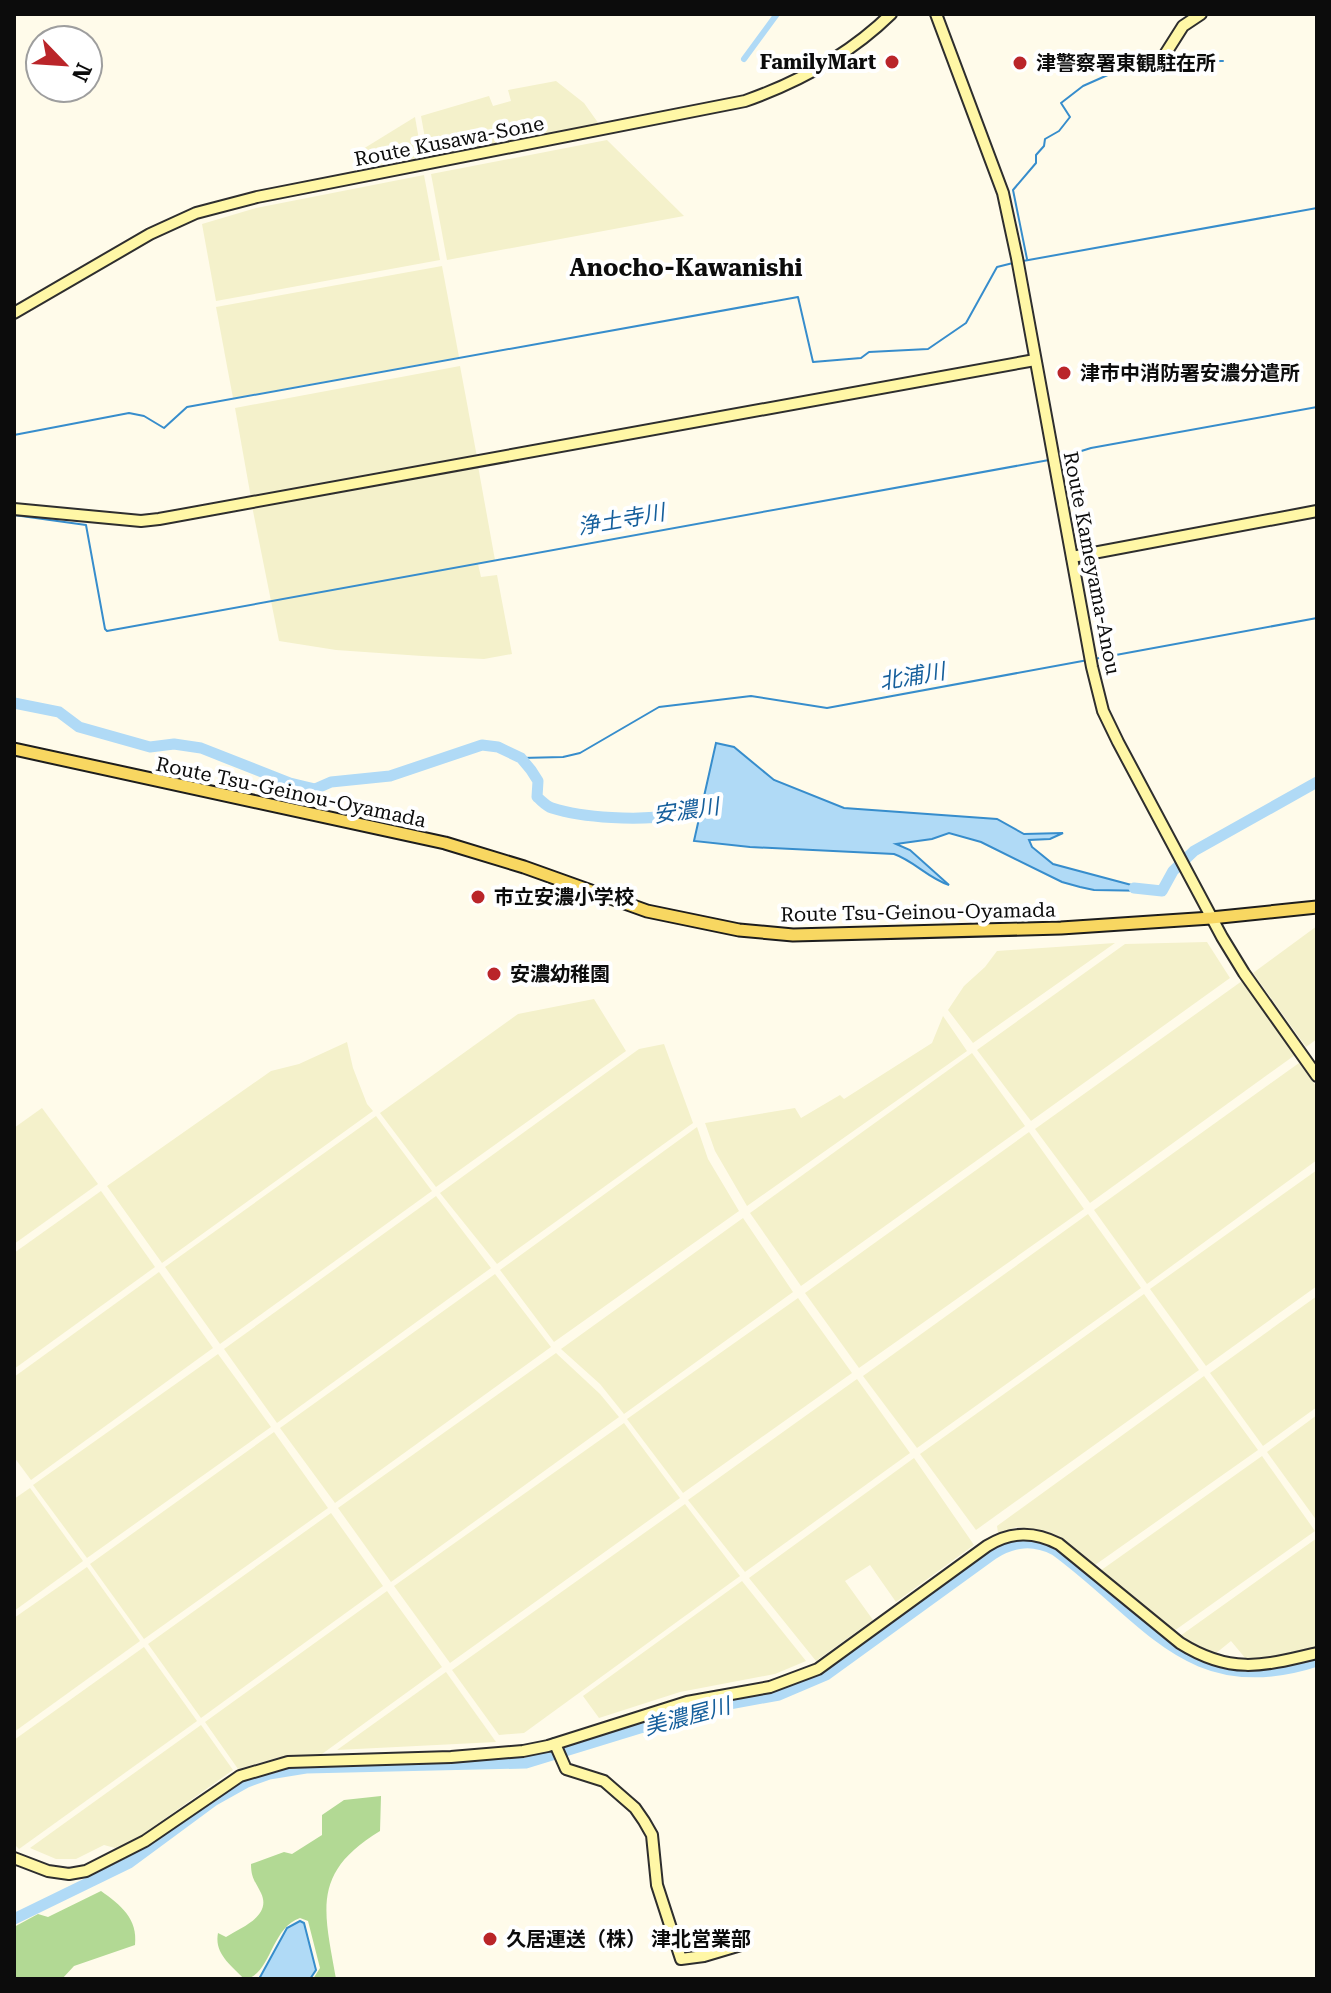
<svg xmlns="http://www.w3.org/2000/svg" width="1331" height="1993" viewBox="0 0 1331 1993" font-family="'Roboto Serif','Noto Sans JP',serif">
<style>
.farmland{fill:#f4f1cb}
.forest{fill:#b2d994}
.water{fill:#b0daf6;stroke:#378dcc;stroke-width:2}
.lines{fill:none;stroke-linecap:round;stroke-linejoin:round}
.stream{stroke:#378dcc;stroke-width:2}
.canal{stroke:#b0daf6;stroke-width:6}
.river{stroke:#b0daf6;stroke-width:11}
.secondary-casing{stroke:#2e2e2e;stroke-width:14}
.primary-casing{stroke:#1d1d1d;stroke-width:15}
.secondary{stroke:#fff7a6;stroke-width:10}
.primary{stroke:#f8d761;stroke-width:11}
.poi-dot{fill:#ba2529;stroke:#fff;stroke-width:3}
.labels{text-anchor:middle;stroke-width:8;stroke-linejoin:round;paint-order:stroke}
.poi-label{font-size:20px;font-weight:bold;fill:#0c0c0c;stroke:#fff;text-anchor:start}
.street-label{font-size:20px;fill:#0c0c0c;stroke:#fff}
.water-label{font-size:22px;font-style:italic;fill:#165f9c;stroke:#fff}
.quarter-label{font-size:24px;font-weight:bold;fill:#0c0c0c;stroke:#fff}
</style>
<rect width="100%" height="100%" fill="#fffbea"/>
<!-- farmland -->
<g class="farmland">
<path d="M556,81L584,103L599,124L428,155L421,116L489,96L493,106L511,101L508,90Z"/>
<path d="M415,117L422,157L367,167L363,149Z"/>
<path d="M607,140L684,216L447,260L431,174Z"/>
<path d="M424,175L440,260L216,301L202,224L256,208Z"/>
<path d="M442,266L459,357L233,398L216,307Z"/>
<path d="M460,366L477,457L251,498L235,408Z"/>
<path d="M478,466L495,560L478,564L481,577L497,575L512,654L484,659L422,656L336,650L279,641L252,506Z"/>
<path d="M1317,926V1039L1306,1047L1253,973Z"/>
<path d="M1207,942L1230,978L1031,1121L977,1050L1125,944Z"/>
<path d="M1115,943L973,1043L948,1010L964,986L985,967L997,951Z"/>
<path d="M1242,981L1295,1055L1090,1203L1035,1129Z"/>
<path d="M594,999L626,1051L436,1187L380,1113L518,1014Z"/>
<path d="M943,1016L967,1051L747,1206L715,1151L705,1123L795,1108L801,1118L840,1095L844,1099L932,1043Z"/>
<path d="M347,1042L353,1068L367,1104L373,1111L162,1263L107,1186L271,1071L299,1064Z"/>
<path d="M664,1044L693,1123L497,1264L440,1193L639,1049Z"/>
<path d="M972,1053L1025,1126L801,1286L750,1213Z"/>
<path d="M1299,1063L1317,1087V1160L1147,1284L1094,1210Z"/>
<path d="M42,1108L98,1184L14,1244V1128Z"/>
<path d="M376,1116L432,1191L220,1344L165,1267Z"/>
<path d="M697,1127L708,1159L739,1211L554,1342L500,1270Z"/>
<path d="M1029,1132L1084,1209L859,1368L805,1293Z"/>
<path d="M1317,1170V1286L1206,1366L1150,1289Z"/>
<path d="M101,1191L155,1267L14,1369V1253Z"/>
<path d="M436,1196L491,1268L277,1423L224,1349Z"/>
<path d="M1088,1214L1141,1288L917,1448L863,1376Z"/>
<path d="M743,1218L793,1292L624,1414L600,1384L561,1349Z"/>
<path d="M159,1272L213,1348L31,1480L14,1457V1377Z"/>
<path d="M495,1274L551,1347L335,1503L280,1428Z"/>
<path d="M1144,1294L1199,1370L976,1530L920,1454Z"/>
<path d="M1317,1296V1407L1263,1446L1210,1373Z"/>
<path d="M798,1298L852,1373L683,1493L627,1419Z"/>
<path d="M556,1353L600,1394L619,1417L391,1582L338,1508Z"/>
<path d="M218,1354L271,1427L87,1558L33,1485Z"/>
<path d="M1204,1376L1258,1450L1095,1565L1063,1539L1046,1531L1017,1527L998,1533L997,1526Z"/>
<path d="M857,1379L910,1453L745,1572L688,1500Z"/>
<path d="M1317,1415V1521L1267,1452Z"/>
<path d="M624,1423L680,1498L450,1663L394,1586Z"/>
<path d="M274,1432L328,1508L144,1639L90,1564Z"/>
<path d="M1262,1456L1315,1531L1174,1631L1100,1571Z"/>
<path d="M914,1458L974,1545L896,1602L870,1565L845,1581L873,1620L816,1661L749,1578Z"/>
<path d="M30,1488L83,1561L14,1611V1499Z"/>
<path d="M685,1504L740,1576L524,1733L499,1735L452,1670Z"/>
<path d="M331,1513L383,1586L201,1718L148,1644Z"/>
<path d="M1317,1538V1646L1276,1657L1246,1659L1231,1641L1215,1654L1180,1636Z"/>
<path d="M87,1567L140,1641L14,1732V1618Z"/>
<path d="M742,1581L806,1661L775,1674L680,1692L599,1718L583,1696Z"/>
<path d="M387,1591L442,1667L322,1754L280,1757L238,1769L205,1722Z"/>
<path d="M144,1647L197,1721L19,1849L14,1844V1740Z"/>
<path d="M446,1672L496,1742L337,1750Z"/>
<path d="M201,1725L233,1770L132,1842L115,1848L104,1845L76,1859H56L30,1848Z"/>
</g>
<!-- forest -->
<g class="forest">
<path d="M381,1796L380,1831C311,1873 324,1910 336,1979H313L320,1968L308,1921L300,1918C270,1928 271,1977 244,1979C231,1965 214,1954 218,1933L226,1937C242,1927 272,1916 261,1893C255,1881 251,1878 251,1864L284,1852L292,1854L322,1835V1815L344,1800Z"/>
<path d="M101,1891C121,1905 138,1919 135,1945L74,1966L62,1979H14V1927L38,1914L48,1917Z"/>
</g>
<!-- water -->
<g class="water">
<path d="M716,743L734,747L774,780L844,808L997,819L1024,834L1063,833L1050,839L1029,840L1032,847L1053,864L1154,891L1094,890L1080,887L1062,882L981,842L949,833L932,839L896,844L910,850L949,885C928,878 914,861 894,854L750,847L694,841Z"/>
<path d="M300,1921L304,1923L316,1970L310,1979H259L287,1928Z"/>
</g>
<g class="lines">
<!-- stream -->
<g class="stream">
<path d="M1027,259L1013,190L1036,163V155L1044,146L1045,139L1059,131L1070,117L1061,103L1083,86L1137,62L1223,61"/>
<path d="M1023,261L1317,208"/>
<path d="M14,435L129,413L144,416L164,428L187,407L798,297L813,362L861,358L869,352L928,349L966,323L997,267L1013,263"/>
<path d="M1059,458L1091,448L1317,407"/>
<path d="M14,515L86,525L105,629L107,631L1049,460"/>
<path d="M1094,659L1317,618"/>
<path d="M521,758L563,757L580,753L659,707L751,696L827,708L1088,660"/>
</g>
<!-- canal -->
<path class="canal" d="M744,59L777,14"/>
<!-- river -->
<g class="river">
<path d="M14,703L59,712L79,727L150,747L174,744L201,748L290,783L315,789L331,782L390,776L482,745L498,747L521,758L531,770L538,781L537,797C542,801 546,806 552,808C583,818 640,821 673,815C688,812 699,802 715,802"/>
<path d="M1134,888L1162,891L1173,871L1194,851L1317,782"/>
<path d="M14,1919L129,1863L213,1801L247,1782L269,1774L306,1768L526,1763L702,1709L779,1695L826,1675L993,1554C1014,1541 1033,1539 1055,1550C1147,1617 1189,1703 1317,1661"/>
</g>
<!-- secondary casing -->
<g class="secondary-casing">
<g id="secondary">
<path d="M936,14L1003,193L1017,258L1092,667L1103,711L1118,742L1222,937L1244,973L1317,1076"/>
<path d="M1164,56L1183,26L1201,14"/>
<path d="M14,313L150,234L196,213L257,197L745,101C799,82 850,54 891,14"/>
<path d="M14,509L141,521L159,519L1035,360"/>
<path d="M1072,557L1317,511"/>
<path d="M555,1744L566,1769L604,1781L635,1808L644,1821L652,1835L657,1885L681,1959L704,1956L741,1945"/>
<path d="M14,1858L48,1871L69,1874L86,1871L145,1841L240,1776L288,1762L451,1757L523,1751L548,1746L687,1702L770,1687L818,1669L987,1546C1011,1531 1034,1531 1059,1544L1180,1643C1231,1675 1263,1666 1317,1653"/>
</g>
</g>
<!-- primary casing -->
<g class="primary-casing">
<path id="primary" d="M14,749L445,843L524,867L647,911L739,930L793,935L1061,928L1211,918L1317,907"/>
</g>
<!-- secondary -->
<use href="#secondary" class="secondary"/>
<!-- primary -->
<use href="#primary" class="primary"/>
</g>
<!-- markers -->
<g class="poi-dot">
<circle cx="892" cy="62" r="8"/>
<circle cx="1020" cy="63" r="8"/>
<circle cx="1064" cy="373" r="8"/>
<circle cx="478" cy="897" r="8"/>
<circle cx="494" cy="974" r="8"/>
<circle cx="490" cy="1939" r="8"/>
</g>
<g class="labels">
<!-- poi labels -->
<g class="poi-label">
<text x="876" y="69" text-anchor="end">FamilyMart</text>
<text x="1036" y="70">津警察署東観駐在所</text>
<text x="1080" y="380">津市中消防署安濃分遣所</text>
<text x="494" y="904">市立安濃小学校</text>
<text x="510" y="981">安濃幼稚園</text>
<text x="506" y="1946">久居運送（株） 津北営業部</text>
</g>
<!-- street labels -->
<g class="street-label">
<text transform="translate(449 141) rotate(-11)" y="7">Route Kusawa-Sone</text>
<text transform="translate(1092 563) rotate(79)" y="7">Route Kameyama-Anou</text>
<text transform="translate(291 792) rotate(12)" y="7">Route Tsu-Geinou-Oyamada</text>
<text transform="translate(918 912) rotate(-1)" y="7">Route Tsu-Geinou-Oyamada</text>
</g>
<!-- water labels -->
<g class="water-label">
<text transform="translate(621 519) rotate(-10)" y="8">浄土寺川</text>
<text transform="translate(912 676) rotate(-10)" y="8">北浦川</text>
<text transform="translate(686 810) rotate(-8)" y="8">安濃川</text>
<text transform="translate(687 1716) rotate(-15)" y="8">美濃屋川</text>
</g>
<!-- quarter labels -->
<g class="quarter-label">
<text x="686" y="276">Anocho-Kawanishi</text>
</g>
</g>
<!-- border -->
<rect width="1331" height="1993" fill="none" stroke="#0c0c0c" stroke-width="32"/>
<!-- north arrow -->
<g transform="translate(64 64) rotate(115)"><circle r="38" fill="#ffffff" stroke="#9e9e9e" stroke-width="2"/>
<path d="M0-6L14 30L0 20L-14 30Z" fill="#ba2529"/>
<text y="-12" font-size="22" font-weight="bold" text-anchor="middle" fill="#0c0c0c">N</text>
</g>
</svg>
